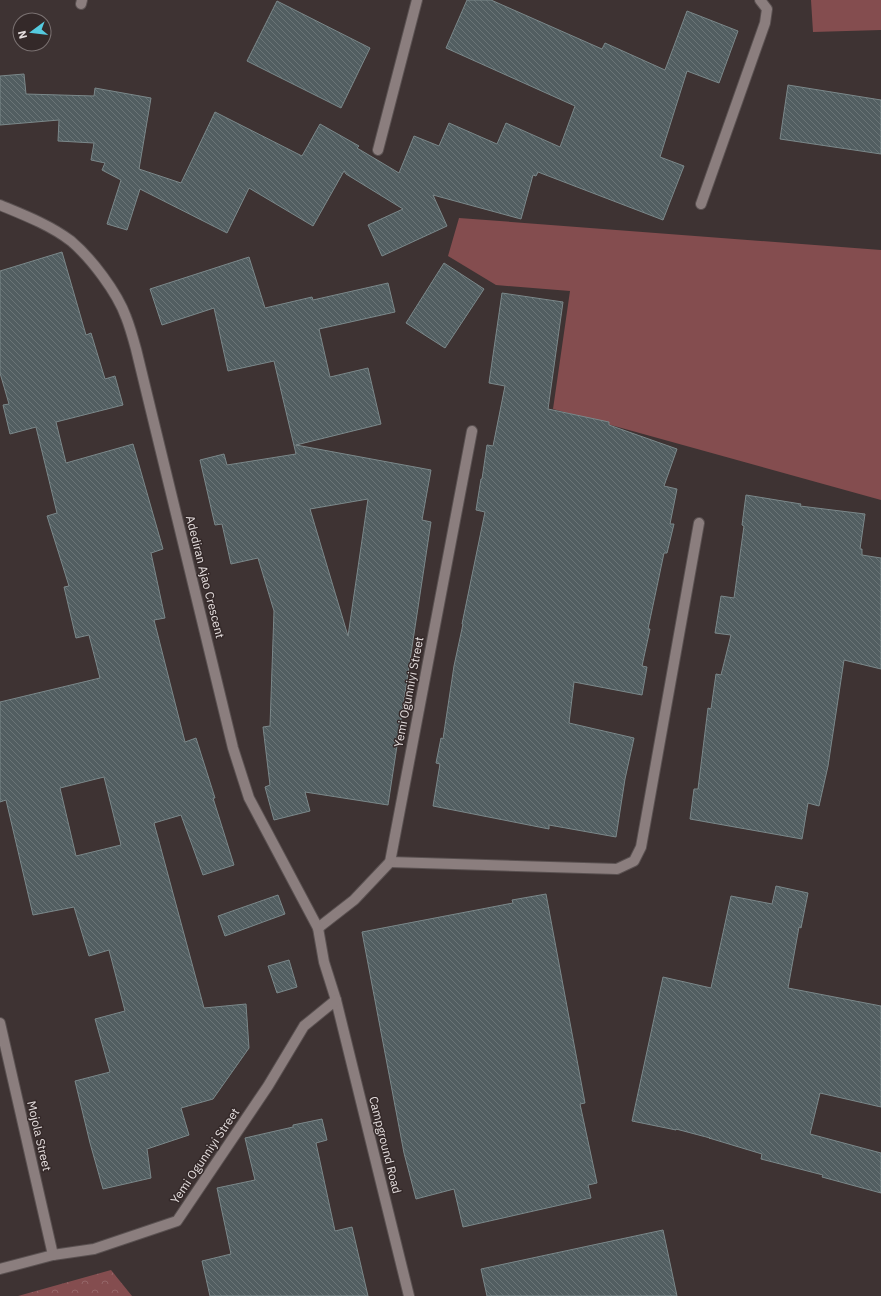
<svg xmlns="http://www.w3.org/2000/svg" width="881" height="1296" viewBox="0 0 881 1296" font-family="'IBM Plex Sans',sans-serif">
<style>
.grass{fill:#844d4f}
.park{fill:url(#park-crowns)}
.building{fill:url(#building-back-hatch);stroke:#7b888a;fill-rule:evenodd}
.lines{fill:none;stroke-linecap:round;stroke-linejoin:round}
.lane-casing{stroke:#5a5151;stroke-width:12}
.street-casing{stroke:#5a5151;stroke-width:12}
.lane{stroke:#8b7e7e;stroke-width:10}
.street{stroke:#8b7e7e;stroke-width:10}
.labels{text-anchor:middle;stroke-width:3;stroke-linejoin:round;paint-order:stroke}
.street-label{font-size:12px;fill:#e4dddd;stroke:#342929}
</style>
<defs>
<pattern id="park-crowns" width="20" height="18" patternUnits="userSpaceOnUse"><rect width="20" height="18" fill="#844d4f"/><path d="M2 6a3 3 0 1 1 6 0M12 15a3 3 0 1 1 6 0" fill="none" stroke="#956668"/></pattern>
<pattern id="building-back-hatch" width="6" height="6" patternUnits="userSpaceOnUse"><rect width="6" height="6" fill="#525e61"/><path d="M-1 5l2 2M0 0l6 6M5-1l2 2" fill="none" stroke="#6b7577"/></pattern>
</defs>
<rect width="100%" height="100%" fill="#3e3333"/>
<!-- grass -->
<g class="grass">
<path d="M811,0H881V30L813,32Z"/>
<path d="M459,218L881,250V500L553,409L570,291L496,285L448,256Z"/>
</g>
<!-- park -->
<path class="park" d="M111,1270L132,1296H18Z"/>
<!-- building -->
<g class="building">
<path d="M467,0H491L602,49L605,43L665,70L687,11L738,31L719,83L687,71L660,157L684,166L663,220L538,172L536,176L533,175L521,219L433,195L447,226L382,256L368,225L403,209L346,174L344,171L313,226L249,188L227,233L140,189L127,230L107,224L121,180L102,170L105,163L91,160L94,143L58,141L59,120L0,125V76L24,74L26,94L94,96L95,88L151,98L139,169L181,183L215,112L302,156L320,124L359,146L357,148L399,173L414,136L439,146L449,123L497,144L506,123L560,147L575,106L446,48Z"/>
<path d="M277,1L370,48L341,108L247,61Z"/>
<path d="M788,85L881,100V154L780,139Z"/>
<path d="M62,252L86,335L91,333L105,379L115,376L123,405L56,422L66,463L133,444L163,549L151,553L165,618L154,620L185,742L196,738L215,798H213L234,865L203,875L181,815L154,823L204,1008L246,1004L249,1048L213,1099L181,1108L189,1135L147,1149L151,1178L103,1189L90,1143L75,1081L110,1072L95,1019L125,1011L109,950L89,956L74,907L33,915L6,800L0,802V702L100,678L89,635L76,638L64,587L69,586L47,516L57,513L36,427L10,434L3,405L9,404L0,373V271ZM104,777L121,845L76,856L60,788Z"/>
<path d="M249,257L265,308L312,297L313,300L388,283L395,312L319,329L330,377L368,368L381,424L296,445L431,470L422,520L431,522L388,805L305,792L310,811L274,820L265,787L270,785L263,727L270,726L274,611L258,558L231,564L222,524L215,525L200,460L224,454L227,465L296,454L274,361L228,371L214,308L162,325L150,289ZM368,499L348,636L310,509Z"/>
<path d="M444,263L484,289L445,348L406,323Z"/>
<path d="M502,293L563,302L548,409L609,422V425L677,449L664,486L677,489L670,524H674L667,553H664L648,629H650L642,666L647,667L642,695L574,682L569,723L634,738L625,779L616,837L549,825V829L433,806L440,764L436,763L441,738L443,739L454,666L463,624H462L485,512L476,510L481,479H482L487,445L493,446L505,386L489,383Z"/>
<path d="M746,495L801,504L800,506L865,514L860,549H862V555L881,558V669L844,660L828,766L819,806L808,803L802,839L690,819L694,789H698L708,708L711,709L716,674L721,675L731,635L715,633L721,596L734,598L744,526L742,525Z"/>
<path d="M776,886L808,893L801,928L799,927L788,988L881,1006V1107L820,1093L810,1134L881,1153V1193L822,1177L823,1175L761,1159L762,1154L709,1138H710L676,1129V1130L632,1121L663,977L711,988L731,896L772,904Z"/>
<path d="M546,894L585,1103L580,1104L597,1183L588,1185L591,1198L463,1227L454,1189L416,1199L404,1153L362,932L513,903L512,900Z"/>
<path d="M278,895L285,914L225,936L218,916Z"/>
<path d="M289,960L297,987L277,993L268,966Z"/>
<path d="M322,1119L327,1140L316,1143L335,1231L352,1227L368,1296H210L202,1261L231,1254L217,1188L255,1180L245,1138L293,1127V1125Z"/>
<path d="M663,1230L677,1296H487L481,1269Z"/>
</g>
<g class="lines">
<!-- lane casing -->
<g class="lane-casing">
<g id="lane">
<path d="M378,150L417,0"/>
<path d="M701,204L765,23L767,9L760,0"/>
<path d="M390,862L617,869L634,861L641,847L699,523"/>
<path d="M318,928L354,900L390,862L472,431"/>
</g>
</g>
<!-- street casing -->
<g class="street-casing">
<g id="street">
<path d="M81,4L82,0"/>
<path d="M0,205C24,215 50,225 71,241C91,258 117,292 126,317C130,327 133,338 136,349L233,748L249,798L318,928L324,962L336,1000L409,1296"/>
<path d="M0,1023L53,1255"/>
<path d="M0,1269L53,1255L94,1249L177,1221L268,1086L304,1026L336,1000"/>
</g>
</g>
<!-- lane -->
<use href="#lane" class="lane"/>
<!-- street -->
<use href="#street" class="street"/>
</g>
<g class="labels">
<!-- street labels -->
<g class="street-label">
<text transform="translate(205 577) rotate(76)" y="4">Adediran Ajao Crescent</text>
<text transform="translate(409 692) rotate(-79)" y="4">Yemi Ogunniyi Street</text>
<text transform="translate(39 1136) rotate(77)" y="4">Mojola Street</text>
<text transform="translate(385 1145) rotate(76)" y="4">Campground Road</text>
<text transform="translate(205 1156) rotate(-56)" y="4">Yemi Ogunniyi Street</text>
</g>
</g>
<!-- north arrow -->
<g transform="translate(32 32) rotate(255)"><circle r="19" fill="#342929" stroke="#7a7171"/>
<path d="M0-3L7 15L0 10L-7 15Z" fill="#55cadf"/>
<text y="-6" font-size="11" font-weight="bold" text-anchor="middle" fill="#e4dddd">N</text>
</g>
</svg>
